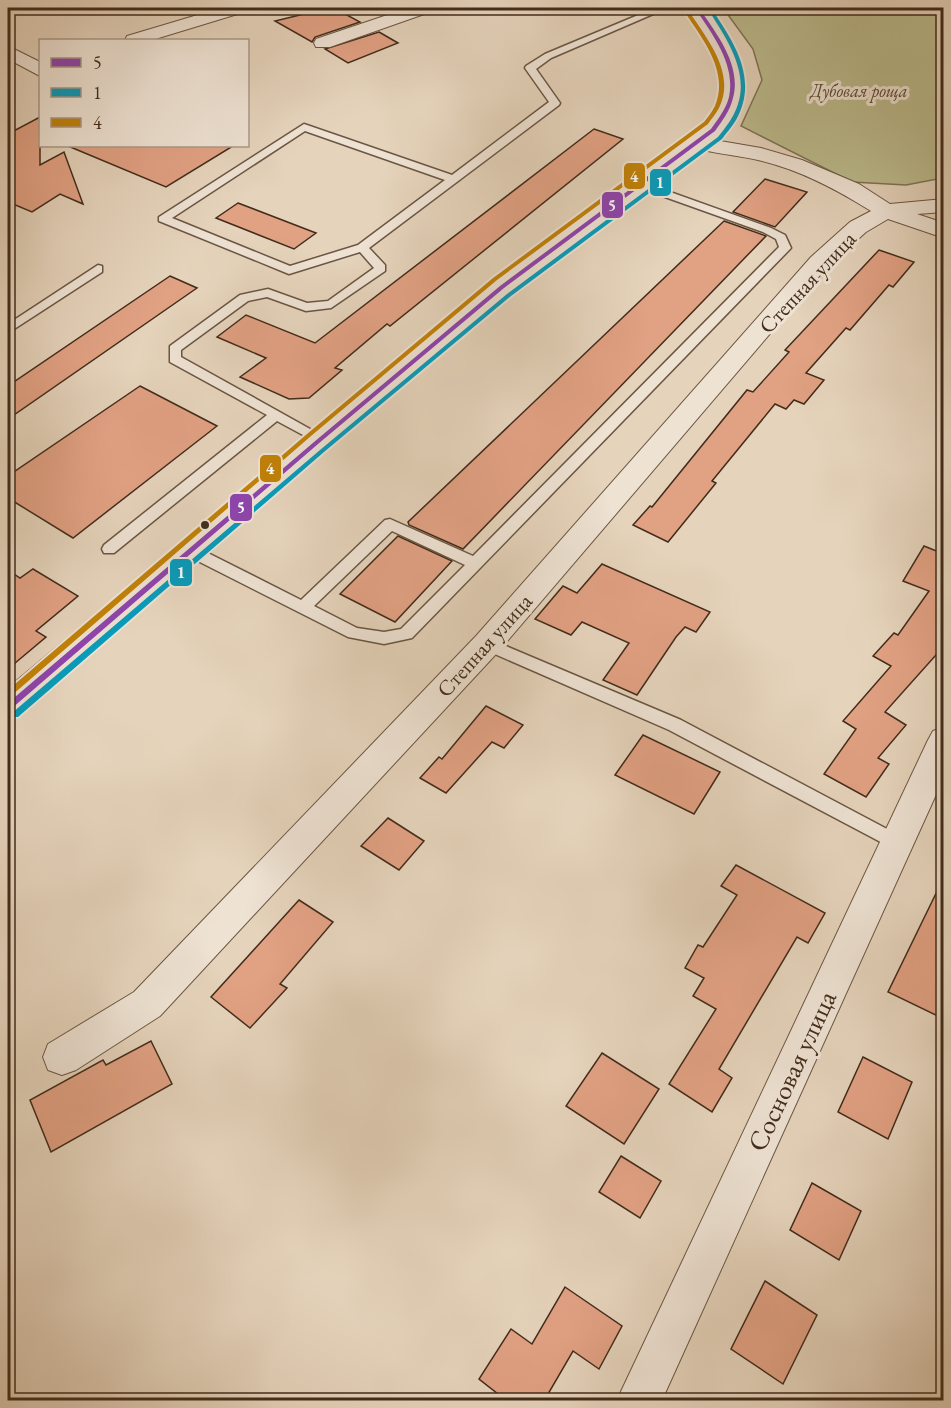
<svg xmlns="http://www.w3.org/2000/svg" width="951" height="1408" viewBox="0 0 951 1408" font-family="'EB Garamond',serif">
<style>
.green{fill:#bbba8c;stroke:#7e7354;stroke-width:1.5}
.building{fill:#e1a183;stroke:#422c1b;stroke-width:1.5}
.lines{fill:none;stroke-linecap:round;stroke-linejoin:round}
.lane-casing{stroke:#6b5643;stroke-width:3}
.street-casing{stroke:#6b5643;stroke-width:2}
.secondary-casing{stroke:#422c1b;stroke-width:2}
.lane{fill:#eee2d3;fill-rule:evenodd}
.street{fill:#eee2d3;fill-rule:evenodd}
.secondary{fill:#eee2d3;fill-rule:evenodd}
.bus-1-casing{stroke:#eee2d3;stroke-width:4}
.bus-2-casing{stroke:#eee2d3;stroke-width:4}
.bus-3-casing{stroke:#eee2d3;stroke-width:4}
.bus-1{fill:#8e44ad;fill-rule:evenodd}
.bus-2{fill:#079cbc;fill-rule:evenodd}
.bus-3{fill:#c18108;fill-rule:evenodd}
.bus-dot{fill:#422c1b;stroke:#eee2d3;stroke-width:2}
.labels{text-anchor:middle;stroke-width:6;stroke-linejoin:round;paint-order:stroke}
.far-park-label{font-size:18px;font-style:italic;fill:#5a4832;stroke:#eee2d3}
.street-label{font-size:22px;fill:#422c1b;stroke:#eee2d3}
.near-street-label{font-size:27px;fill:#422c1b;stroke:#eee2d3}
.line-badge{stroke:#eee2d3;stroke-width:2}
.badge-label{font-size:16px;text-anchor:middle;font-weight:bold;fill:#fff}
</style>
<rect width="100%" height="100%" fill="#e5d3bb"/>
<filter id="stains"><feTurbulence type="fractalNoise" baseFrequency=".00333" numOctaves="4"/><feColorMatrix values="0 0 0 0 .2 0 0 0 0 .09 0 0 0 0 .02 0 0 0 .5 -.17"/></filter>
<radialGradient id="worn" r=".72"><stop offset=".6" stop-color="#630" stop-opacity="0"/><stop offset="1" stop-color="#630" stop-opacity=".3"/></radialGradient>
<!-- green -->
<path class="green" d="M723,8H943V178L906,185L852,182L741,126L762,80L753,49Z"/>
<!-- building -->
<g class="building">
<path d="M286,8H334L360,22L315,37L312,42L275,21L300,15Z"/>
<path d="M379,32L398,43L348,63L325,49Z"/>
<path d="M40,117V165L64,152L83,204L60,194L32,212L8,202V134Z"/>
<path d="M594,129L623,139L390,326L387,324L335,368L342,370L309,398L289,399L240,377L266,358L217,337L246,315L315,343Z"/>
<path d="M68,146H233L166,187Z"/>
<path d="M765,179L807,192L775,227L733,212Z"/>
<path d="M238,203L316,233L294,249L216,218Z"/>
<path d="M724,221L766,236L463,549L409,525L408,522Z"/>
<path d="M879,250L914,262L893,287L889,285L850,330L846,328L806,373L824,380L804,404L794,400L786,409L775,404L712,481L716,483L668,542L633,525L650,506L652,507L747,390L753,392L789,352L785,350Z"/>
<path d="M170,276L197,288L8,419V386Z"/>
<path d="M140,386L217,426L73,538L8,498V476Z"/>
<path d="M398,536L452,561L395,622L340,594Z"/>
<path d="M924,546L944,554V646L885,712L906,725L878,758L889,764L866,797L824,774L856,729L843,721L891,666L873,656L894,633L898,635L929,591L903,581Z"/>
<path d="M602,564L710,612L696,632L685,627L676,637L637,695L603,680L629,643L582,622L571,635L535,619L563,586L577,593Z"/>
<path d="M33,569L78,596L36,631L46,637L8,669V570L20,578Z"/>
<path d="M486,706L523,725L504,748L492,742L446,793L420,778L439,757L442,759Z"/>
<path d="M643,735L720,772L694,814L615,775Z"/>
<path d="M388,818L424,841L399,870L361,846Z"/>
<path d="M736,865L825,913L808,943L797,937L719,1069L732,1078L712,1112L669,1084L716,1009L693,996L704,978L685,968L698,945L703,947L737,895L721,886Z"/>
<path d="M944,877V1019L888,992Z"/>
<path d="M299,900L333,922L280,984L287,988L250,1028L211,997Z"/>
<path d="M151,1041L172,1084L51,1152L30,1100L103,1060L106,1065Z"/>
<path d="M602,1053L659,1089L624,1144L566,1106Z"/>
<path d="M863,1057L912,1082L888,1139L838,1112Z"/>
<path d="M621,1156L661,1181L640,1218L599,1192Z"/>
<path d="M812,1183L861,1211L839,1260L790,1230Z"/>
<path d="M765,1281L817,1315L783,1384L731,1349Z"/>
<path d="M565,1287L622,1326L599,1369L573,1351L544,1401H507L479,1379L511,1329L532,1344Z"/>
</g>
<g class="lines">
<!-- lane casing -->
<g class="lane-casing">
<g id="lane">
<path d="M655,8H667L551,58L536,69L560,103L559,105L369,248L385,265V271L331,308L306,311L267,297L248,301L181,350V357L328,439L321,443L316,442L277,421L114,553H104L102,549L104,545L267,415L170,362V346L240,295L268,289L307,303L328,301L374,268L360,252L289,274L159,221V217L304,124L452,175L549,102L525,68L526,66L545,54ZM305,131L445,180L358,245L290,266L172,218Z"/>
<path d="M637,183H645L771,228L785,235L791,248L412,638L384,644L348,637L186,555L184,551L186,547H196L301,600L385,520L390,519L473,556L779,247L776,239L763,232L637,187ZM392,531L465,565L401,629L384,632L357,628L314,606Z"/>
<path d="M98,265L102,266V272L8,333V324Z"/>
<path d="M487,638L681,720L904,838L907,843L904,848L898,851L892,848L669,730L481,648L479,644L481,640Z"/>
</g>
</g>
<!-- street casing -->
<g class="street-casing">
<g id="street">
<path d="M221,8H247L244,12L152,40H125L127,36Z"/>
<path d="M408,8H433L430,12L330,47H316L314,43L316,39Z"/>
<path d="M8,46L40,62V76L8,59Z"/>
<path d="M697,137L761,148L802,160L859,184L890,204L944,199V212L917,214L944,223V238L888,219L866,232L827,267L498,652L160,1016L76,1070L62,1075L48,1070L43,1057L48,1044L134,992L476,636L811,257L850,222L871,211C836,189 798,169 758,160C735,155 712,153 690,147L687,143L690,139Z"/>
<path d="M944,727V777L662,1400H617L928,740L933,731Z"/>
</g>
</g>
<!-- secondary casing -->
<g class="secondary-casing">
<path id="secondary" d="M688,8H706C737,53 763,85 721,135L511,292L325,449L20,716L8,720V688L493,282L706,126C743,83 712,47 688,8Z"/>
</g>
<!-- lane -->
<use href="#lane" class="lane"/>
<!-- street -->
<use href="#street" class="street"/>
<!-- secondary -->
<use href="#secondary" class="secondary"/>
<!-- bus-1 casing -->
<g class="bus-1-casing">
<path id="bus-1" d="M695,8H699C716,33 742,65 733,98C730,111 722,121 715,131L504,288L318,444L11,709L8,710V703L314,442L500,286L711,129C718,119 726,109 729,97C736,64 712,34 695,8Z"/>
</g>
<!-- bus-2 casing -->
<g class="bus-2-casing">
<path id="bus-2" d="M707,8H711C734,42 759,79 736,120C732,127 726,133 722,139L511,296L324,452L18,717H12L11,715L12,713L320,450L507,294L718,137C726,127 734,117 738,104C749,70 725,36 707,8Z"/>
</g>
<!-- bus-3 casing -->
<g class="bus-3-casing">
<path id="bus-3" d="M686,13H690C708,40 736,74 719,108C716,114 711,119 708,124L497,280L311,436L11,696L8,697V690L307,434L493,278L704,122C708,117 712,112 715,106C729,72 704,41 686,14Z"/>
</g>
<!-- bus-1 -->
<use href="#bus-1" class="bus-1"/>
<!-- bus-2 -->
<use href="#bus-2" class="bus-2"/>
<!-- bus-3 -->
<use href="#bus-3" class="bus-3"/>
</g>
<!-- markers -->
<circle class="bus-dot" cx="205" cy="525" r="5"/>
<g class="labels">
<!-- far-park labels -->
<g class="far-park-label">
<text x="859" y="97">Дубовая роща</text>
</g>
<!-- street labels -->
<g class="street-label">
<text transform="translate(807 282) rotate(-47)" y="8">Степная улица</text>
<text transform="translate(484 645) rotate(-48)" y="8">Степная улица</text>
</g>
<!-- near-street labels -->
<g class="near-street-label">
<text transform="translate(792 1071) rotate(-65)" y="9">Сосновая улица</text>
</g>
</g>
<g class="line-badge">
<rect x="623" y="162" width="23" height="28" rx="6" fill="#c18108"/>
<rect x="649" y="168" width="23" height="29" rx="6" fill="#079cbc"/>
<rect x="601" y="191" width="23" height="28" rx="6" fill="#8e44ad"/>
<rect x="259" y="454" width="23" height="29" rx="6" fill="#c18108"/>
<rect x="229" y="493" width="24" height="29" rx="6" fill="#8e44ad"/>
<rect x="169" y="558" width="24" height="29" rx="6" fill="#079cbc"/>
</g>
<g class="badge-label">
<text x="634" y="182">4</text>
<text x="660" y="188">1</text>
<text x="612" y="211">5</text>
<text x="270" y="474">4</text>
<text x="241" y="513">5</text>
<text x="181" y="578">1</text>
</g>
<!-- margin -->
<rect width="951" height="1408" fill="none" stroke="#e5d3bb" stroke-width="30"/>
<rect x="9" y="9" width="933" height="1390" fill="none" stroke="#422c1b" stroke-width="3"/>
<rect x="15" y="15" width="921" height="1378" fill="none" stroke="#422c1b" stroke-width="1.5"/>
<!-- legend -->
<rect x="39" y="39" width="210" height="108" fill="#eee2d3" stroke="#a99989" stroke-width="1.5"/>
<rect x="51" y="58" width="30" height="9" fill="#8e44ad" stroke="#a99989" stroke-width="1.5"/>
<text x="93" y="69" font-size="18" fill="#422c1b">5</text>
<rect x="51" y="88" width="30" height="9" fill="#079cbc" stroke="#a99989" stroke-width="1.5"/>
<text x="93" y="99" font-size="18" fill="#422c1b">1</text>
<rect x="51" y="118" width="30" height="9" fill="#c18108" stroke="#a99989" stroke-width="1.5"/>
<text x="93" y="129" font-size="18" fill="#422c1b">4</text>
<rect width="100%" height="100%" filter="url(#stains)"/>
<rect width="100%" height="100%" fill="url(#worn)"/>
</svg>
